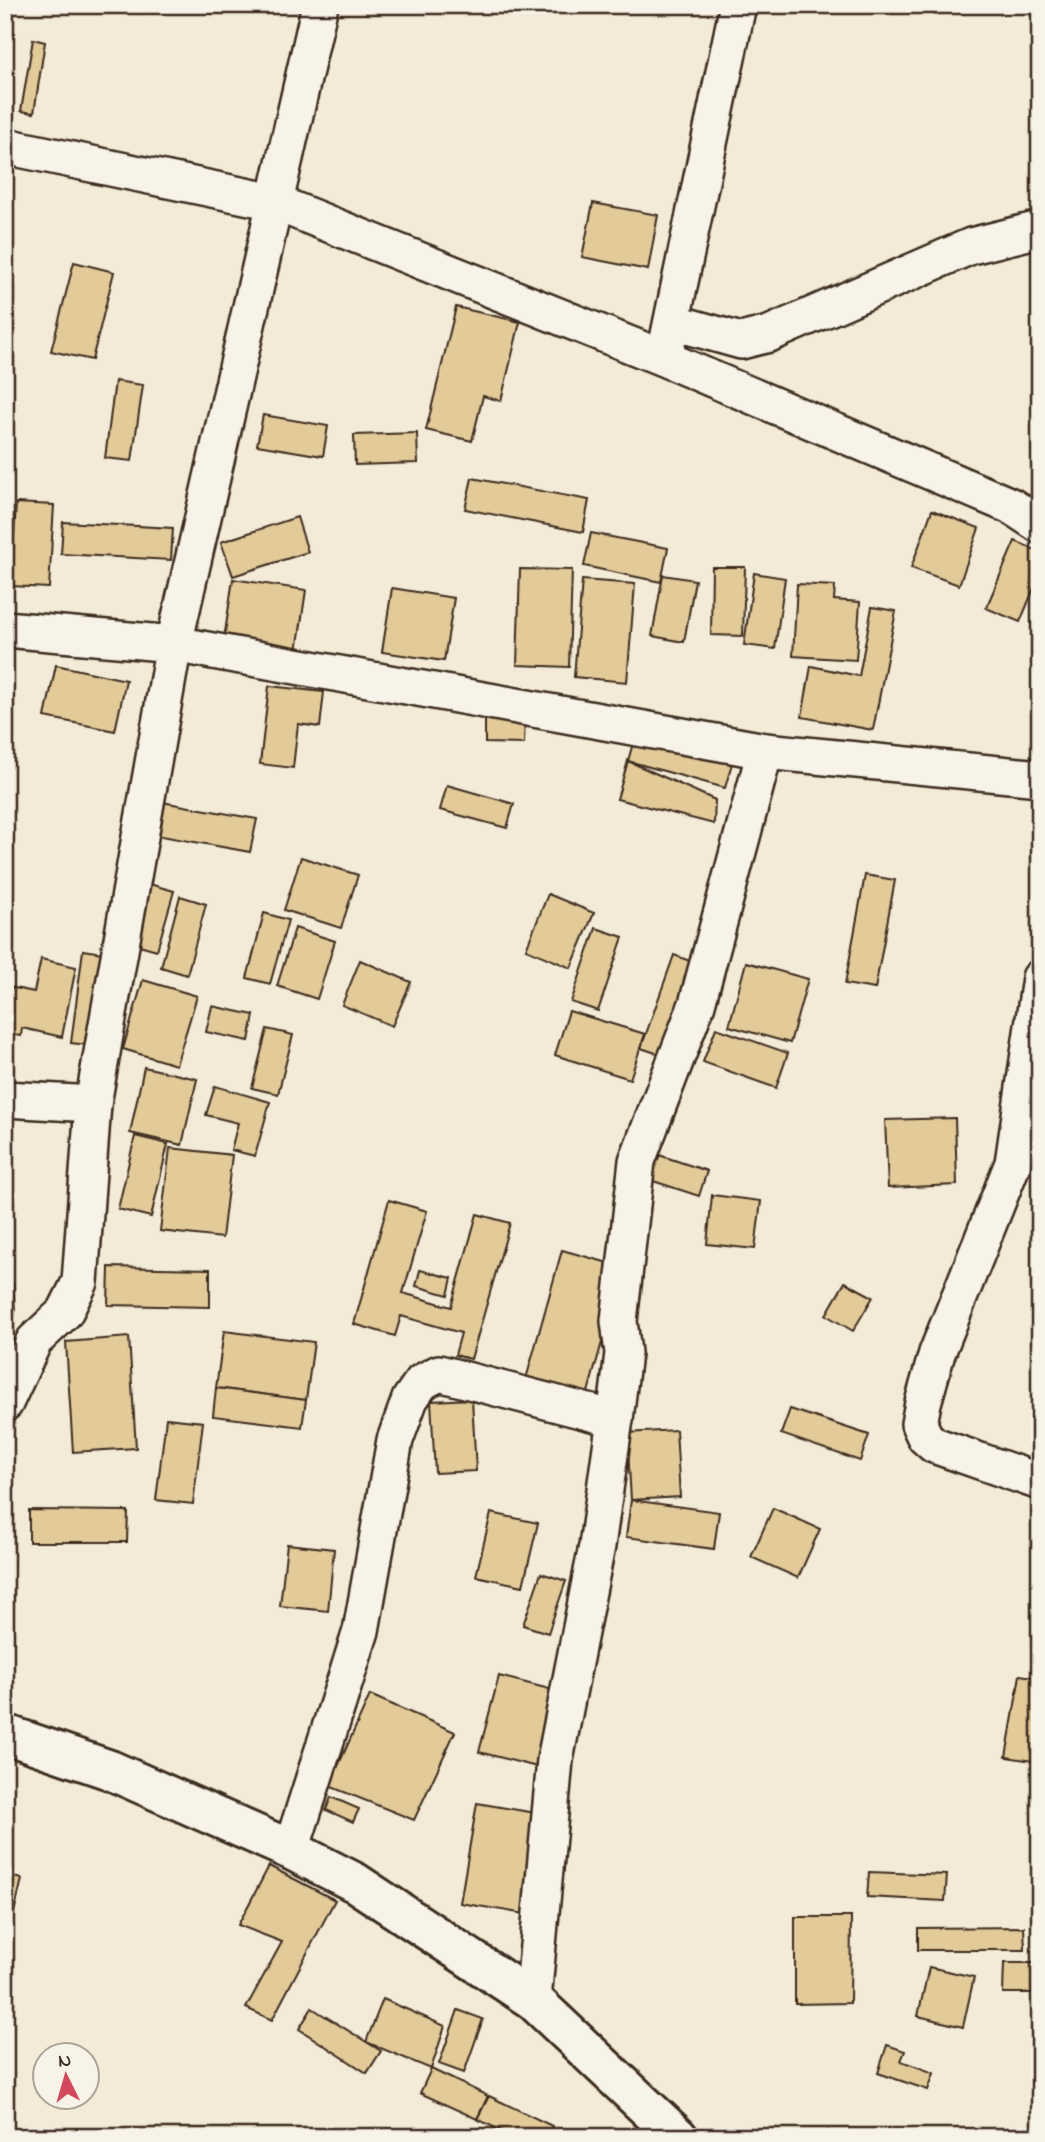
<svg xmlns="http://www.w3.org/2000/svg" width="1045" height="2142" viewBox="0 0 1045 2142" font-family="'Indie Flower',sans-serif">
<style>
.building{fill:#e3ca99;stroke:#3b2a1e;stroke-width:2}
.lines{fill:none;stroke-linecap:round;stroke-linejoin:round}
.street-casing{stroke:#3b2a1e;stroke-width:40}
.secondary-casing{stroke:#3b2a1e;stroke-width:44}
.street{stroke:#f7f3e8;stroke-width:35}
.secondary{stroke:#f7f3e8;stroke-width:38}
</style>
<rect width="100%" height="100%" fill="#f3ebd8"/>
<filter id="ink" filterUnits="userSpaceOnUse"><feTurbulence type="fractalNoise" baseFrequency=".0143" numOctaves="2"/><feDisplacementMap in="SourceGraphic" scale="14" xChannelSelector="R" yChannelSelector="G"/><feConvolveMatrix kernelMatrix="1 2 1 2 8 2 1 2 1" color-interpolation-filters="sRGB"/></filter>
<g filter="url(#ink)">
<!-- building -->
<g class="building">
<path d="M33,39L45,42L34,113L21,111Z"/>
<path d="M593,203L658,215L648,270L582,257Z"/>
<path d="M74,262L114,272L92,360L51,351Z"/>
<path d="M456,307L520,322L501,401L483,396L472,441L426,430Z"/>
<path d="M115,381L143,385L132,461L105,458Z"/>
<path d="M263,415L328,426L323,456L257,445Z"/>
<path d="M417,433L418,463L355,465L354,435Z"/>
<path d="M472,478L589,500L583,532L465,509Z"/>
<path d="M16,503L54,505L49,588L11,586Z"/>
<path d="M932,510L979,528L959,585L911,568Z"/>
<path d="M297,517L308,552L233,576L221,542Z"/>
<path d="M63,522L173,528L171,560L61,554Z"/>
<path d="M5,525L10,606L5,607Z"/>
<path d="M591,533L668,548L661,582L584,566Z"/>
<path d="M1015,541L1040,552V574L1020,622L986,608Z"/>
<path d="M712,567H745L743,636L711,635Z"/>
<path d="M520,569L572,570L569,667L517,665Z"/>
<path d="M754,573L785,578L775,649L744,645Z"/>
<path d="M663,575L695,580L684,642L652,636Z"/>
<path d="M233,579L306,590L297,651L224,639Z"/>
<path d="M582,580L635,584L627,682L574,677Z"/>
<path d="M797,584L835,586L834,600L860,602L856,660L793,656Z"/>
<path d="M392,588L454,598L444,661L382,652Z"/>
<path d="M872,607L896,611L873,730L802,717L811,666L859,676Z"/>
<path d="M56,665L126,680L115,731L45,717Z"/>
<path d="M269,686L324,692L320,727L298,724L293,768L260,764Z"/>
<path d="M485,714L525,715L524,744L485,743Z"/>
<path d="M635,736L732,763L725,788L628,761Z"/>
<path d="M628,761L715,800L714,824L617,799Z"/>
<path d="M447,785L514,804L507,828L440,810Z"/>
<path d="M162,802L257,819L250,852L156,835Z"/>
<path d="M301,857L358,875L341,928L284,910Z"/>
<path d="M865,875L895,880L875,989L845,984Z"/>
<path d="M142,882L174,891L157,950L125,941Z"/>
<path d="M548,894L594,913L571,968L526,949Z"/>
<path d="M180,896L206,904L187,975L161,967Z"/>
<path d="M264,913L288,920L270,984L247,978Z"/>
<path d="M295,928L335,941L317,999L277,986Z"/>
<path d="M596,928L623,937L598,1011L571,1002Z"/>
<path d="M83,950L109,954L97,1046L71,1043Z"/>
<path d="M674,955L698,964L665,1056L641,1048Z"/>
<path d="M41,959L76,967L62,1037L22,1028L21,1036L5,1033V986L34,992Z"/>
<path d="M360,960L411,982L392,1026L342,1005Z"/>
<path d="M746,962L808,979L790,1043L729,1026Z"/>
<path d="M143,980L197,996L176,1065L123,1049Z"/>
<path d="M212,1006L254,1015L249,1041L206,1032Z"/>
<path d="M569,1011L645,1034L630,1079L555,1055Z"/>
<path d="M716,1028L788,1053L776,1088L703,1062Z"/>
<path d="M267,1029L293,1035L278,1094L252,1088Z"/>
<path d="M144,1067L197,1079L182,1145L130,1133Z"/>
<path d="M215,1086L270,1102L255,1156L231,1150L238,1123L206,1115Z"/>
<path d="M955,1118L957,1185L888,1188L885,1120Z"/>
<path d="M135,1136L168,1144L151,1217L118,1209Z"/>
<path d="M170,1148L232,1155L222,1238L160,1231Z"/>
<path d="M647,1151L707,1171L699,1196L638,1176Z"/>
<path d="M712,1195L761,1201L755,1249L707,1244Z"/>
<path d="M389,1200L427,1211L403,1293L451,1307L477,1214L510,1223L471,1359L455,1355L461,1333L401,1316L395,1336L354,1324Z"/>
<path d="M562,1250L623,1267L587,1396L526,1379Z"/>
<path d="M109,1267L210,1269V1307L108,1305Z"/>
<path d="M420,1270L452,1278L448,1295L416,1286Z"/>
<path d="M845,1282L873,1297L853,1331L826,1315Z"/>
<path d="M5,1283H13L15,1314H5Z"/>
<path d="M224,1331L314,1342L306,1400L216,1388Z"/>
<path d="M129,1337L136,1448L73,1452L66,1342Z"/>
<path d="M216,1388L306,1400L302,1427L213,1416Z"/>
<path d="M472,1399L476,1471L435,1473L431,1401Z"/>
<path d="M790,1409L869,1435L860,1461L781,1434Z"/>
<path d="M166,1418L203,1422L193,1504L156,1500Z"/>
<path d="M676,1430L680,1497L631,1500L627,1433Z"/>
<path d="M631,1500L719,1512L714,1549L626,1537Z"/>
<path d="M773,1508L820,1529L798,1578L751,1557Z"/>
<path d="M29,1510L128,1511L127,1542H29Z"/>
<path d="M491,1513L538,1523L523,1586L476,1576Z"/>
<path d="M287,1544L334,1549L328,1611L280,1606Z"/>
<path d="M541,1573L566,1581L548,1633L523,1625Z"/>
<path d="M1020,1675L1040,1678V1762L1006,1757Z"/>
<path d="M499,1676L557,1691L537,1767L479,1752Z"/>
<path d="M370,1695L455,1732L414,1820L329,1786Z"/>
<path d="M331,1797L359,1809L353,1822L326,1810Z"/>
<path d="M477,1803L542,1814L525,1914L460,1903Z"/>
<path d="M269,1866L335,1900L272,2020L246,2008L282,1942L238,1925Z"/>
<path d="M869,1872L947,1875L945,1901L867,1897Z"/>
<path d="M5,1875L22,1879L13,1917L5,1914Z"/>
<path d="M795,1917H851L850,2003L795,2004Z"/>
<path d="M1024,1927L1025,1950H918V1928Z"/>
<path d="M1004,1963H1040V1993H1003Z"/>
<path d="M929,1967L974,1977L963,2027L918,2016Z"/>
<path d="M383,1999L445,2026L431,2069L366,2042Z"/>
<path d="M312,2008L381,2051L367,2073L299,2029Z"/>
<path d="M458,2010L483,2019L464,2073L439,2064Z"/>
<path d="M887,2045L905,2051L901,2061L934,2073L928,2090L878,2073Z"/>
<path d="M431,2069L488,2096L477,2119L420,2093Z"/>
<path d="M489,2096L552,2126L547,2137H514L477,2119Z"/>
<path d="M828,2131L846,2137H826Z"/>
</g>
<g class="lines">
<!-- street casing -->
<g class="street-casing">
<g id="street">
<path d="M320,5L174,644L765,751L1040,778"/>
<path d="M5,146L274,202L663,358L1011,506L1040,525"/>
<path d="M673,322L741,341L769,334L971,246L1040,229"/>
<path d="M667,344L738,5"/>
<path d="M5,629L174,644L93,1104L80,1282L65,1312L34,1341L5,1403"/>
<path d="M1040,978L1013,1163L937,1353L923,1403L919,1424L925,1437L934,1445L1040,1482"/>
<path d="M5,1099L93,1104"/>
<path d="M291,1850L361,1631L395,1440L410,1399L422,1382L439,1373L615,1419"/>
<path d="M533,2000L555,1760L597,1546L615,1419L623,1353L619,1321L637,1161L697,1004L765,751"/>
</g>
</g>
<!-- secondary casing -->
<g class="secondary-casing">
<path id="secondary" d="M5,1734L110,1770L291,1850L356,1883L533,2000L678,2137"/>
</g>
<!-- street -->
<use href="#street" class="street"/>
<!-- secondary -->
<use href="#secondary" class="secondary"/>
</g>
</g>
<!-- margin -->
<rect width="1045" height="2142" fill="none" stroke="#f7f3e8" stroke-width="28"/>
<rect x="14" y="14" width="1017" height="2114" fill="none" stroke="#3b2a1e" stroke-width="2.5" filter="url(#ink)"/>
<!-- north arrow -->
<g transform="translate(66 2076) rotate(355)"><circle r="33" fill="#f7f3e8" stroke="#aca397" stroke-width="2"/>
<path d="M0-5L12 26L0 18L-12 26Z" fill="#d1495b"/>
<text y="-10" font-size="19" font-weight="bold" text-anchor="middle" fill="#3b2a1e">N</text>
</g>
</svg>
